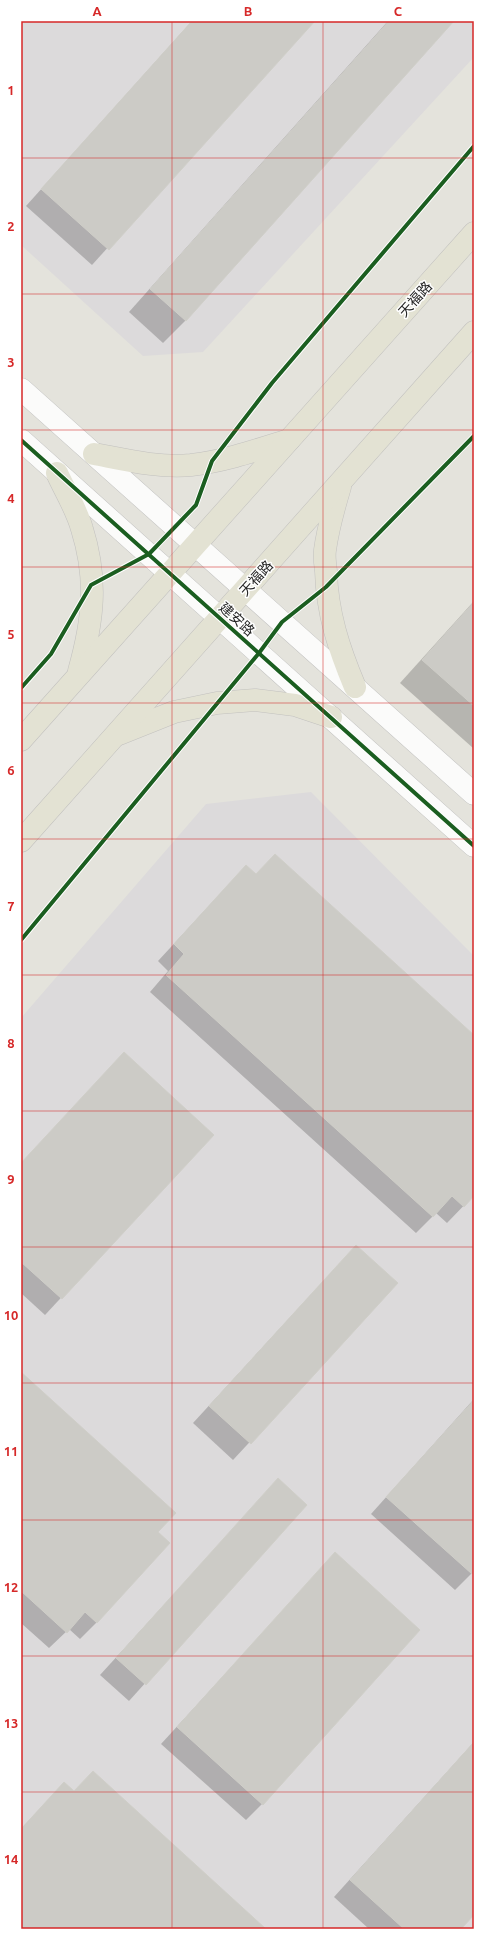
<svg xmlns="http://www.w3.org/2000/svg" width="495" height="1950" viewBox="0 0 495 1950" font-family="Ubuntu,'Noto Sans SC',sans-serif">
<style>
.industrial{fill:#dcdadb}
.shadow{fill:#0003}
.building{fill:#cccbc6;stroke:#cfcec8}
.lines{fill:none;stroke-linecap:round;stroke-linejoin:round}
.secondary-casing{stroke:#c2c2c1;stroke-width:23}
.primary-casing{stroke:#c2c1bf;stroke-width:23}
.secondary{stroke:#fbfbfa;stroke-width:22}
.primary{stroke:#e3e2d3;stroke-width:22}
.cycleway-casing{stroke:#fff;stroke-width:6}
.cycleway{stroke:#1b5e20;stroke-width:4}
.grid{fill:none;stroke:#d62828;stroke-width:1;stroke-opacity:0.55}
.labels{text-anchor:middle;stroke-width:3;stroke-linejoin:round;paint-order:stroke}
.street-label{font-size:14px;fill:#272727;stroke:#fff}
.neatline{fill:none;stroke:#d62828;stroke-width:1.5}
.grid-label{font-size:13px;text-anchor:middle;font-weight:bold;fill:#d62828}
</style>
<rect width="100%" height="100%" fill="#e4e3dc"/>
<!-- industrial -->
<g class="industrial">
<path d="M21,21H474V57L203,352L143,356L21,245Z"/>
<path d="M311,792L474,956V1929H21V1018L206,804Z"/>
</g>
<!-- shadow -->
<g class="shadow">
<path d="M192,21H313L92,265L26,206Z"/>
<path d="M388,21H453L186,320L163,343L129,312Z"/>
<path d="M474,601V747L473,748L400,683Z"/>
<path d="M256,875L474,1037V1195L447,1223L436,1213L416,1233L150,992L168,971L158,961L230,883Z"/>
<path d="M212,1135L45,1315L21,1293V1163Z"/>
<path d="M340,1263L397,1283L233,1460L193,1423Z"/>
<path d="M21,1373L157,1532L97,1622L80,1639L69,1629L49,1648L21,1623Z"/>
<path d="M474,1399V1571L455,1590L371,1514Z"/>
<path d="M278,1480L306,1505L129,1701L100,1675Z"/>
<path d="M335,1554L262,1804L246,1820L161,1744Z"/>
<path d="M474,1742V1913L460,1929H369L334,1897Z"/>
<path d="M64,1783L74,1792L265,1929H21V1829Z"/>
</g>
<!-- building -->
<g class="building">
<path d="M192,21H315L109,250L41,189Z"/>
<path d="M389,21H454L186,321L150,289Z"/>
<path d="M474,602V706L422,660Z"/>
<path d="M275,854L474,1035V1196L464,1207L452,1196L433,1217L166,975L184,954L174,944L246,865L256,874Z"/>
<path d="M124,1052L214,1135L62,1299L21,1262V1163Z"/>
<path d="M356,1245L398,1283L251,1444L209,1406Z"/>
<path d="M21,1372L176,1513L158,1532L170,1543L97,1623L85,1612L67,1633L21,1591Z"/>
<path d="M474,1400V1572L472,1574L386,1497Z"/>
<path d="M278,1478L307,1505L146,1685L116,1658Z"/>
<path d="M335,1552L420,1630L263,1805L177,1727Z"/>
<path d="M474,1742V1915L461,1929H404L350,1880Z"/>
<path d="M93,1771L266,1929H25L21,1925V1829L64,1782L74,1791Z"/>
</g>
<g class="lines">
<!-- secondary casing -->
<g class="secondary-casing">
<g id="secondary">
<path d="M21,389L474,794"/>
<path d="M21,440L474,846"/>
</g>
</g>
<!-- primary casing -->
<g class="primary-casing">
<g id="primary">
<path d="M94,454C126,460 159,468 191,465C225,461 257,450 289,440"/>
<path d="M57,473C65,491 77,510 82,529C98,580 93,621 79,671"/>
<path d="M340,487C334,507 328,528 325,550C324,557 325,564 326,571C327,613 339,649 355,687"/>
<path d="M119,734L174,712L217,703L255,700L295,705L331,717"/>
<path d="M21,740L474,233"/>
<path d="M21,841L474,332"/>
</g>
</g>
<!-- secondary -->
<use href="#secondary" class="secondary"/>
<!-- primary -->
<use href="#primary" class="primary"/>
<!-- cycleway casing -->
<g class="cycleway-casing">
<g id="cycleway">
<path d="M21,440L474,846"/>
<path d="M21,688L51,654L91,585L149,554L196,505L212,461L272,383L474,146"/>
<path d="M21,940L259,653L282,622L326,587L474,436"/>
</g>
</g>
<!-- cycleway -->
<use href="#cycleway" class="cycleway"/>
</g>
<!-- grid -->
<path class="grid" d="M172,21V1929M323,21V1929M21,158H474M21,294H474M21,430H474M21,567H474M21,703H474M21,839H474M21,975H474M21,1111H474M21,1247H474M21,1383H474M21,1520H474M21,1656H474M21,1792H474"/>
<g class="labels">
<!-- street labels -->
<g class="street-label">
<text transform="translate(415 299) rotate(-48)" y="5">天福路</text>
<text transform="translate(256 578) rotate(-48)" y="5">天福路</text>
<text transform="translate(237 619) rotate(42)" y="5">建安路</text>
</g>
</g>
<!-- border -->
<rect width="495" height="1950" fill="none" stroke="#ffffff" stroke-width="44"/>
<rect x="22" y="22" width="451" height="1906" class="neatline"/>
<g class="grid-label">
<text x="97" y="16">A</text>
<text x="248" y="16">B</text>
<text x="398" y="16">C</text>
<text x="11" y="95">1</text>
<text x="11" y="231">2</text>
<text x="11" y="367">3</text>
<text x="11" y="503">4</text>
<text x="11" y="639">5</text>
<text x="11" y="775">6</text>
<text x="11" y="911">7</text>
<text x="11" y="1048">8</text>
<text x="11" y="1184">9</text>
<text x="11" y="1320">10</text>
<text x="11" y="1456">11</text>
<text x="11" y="1592">12</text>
<text x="11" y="1728">13</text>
<text x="11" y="1864">14</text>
</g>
</svg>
